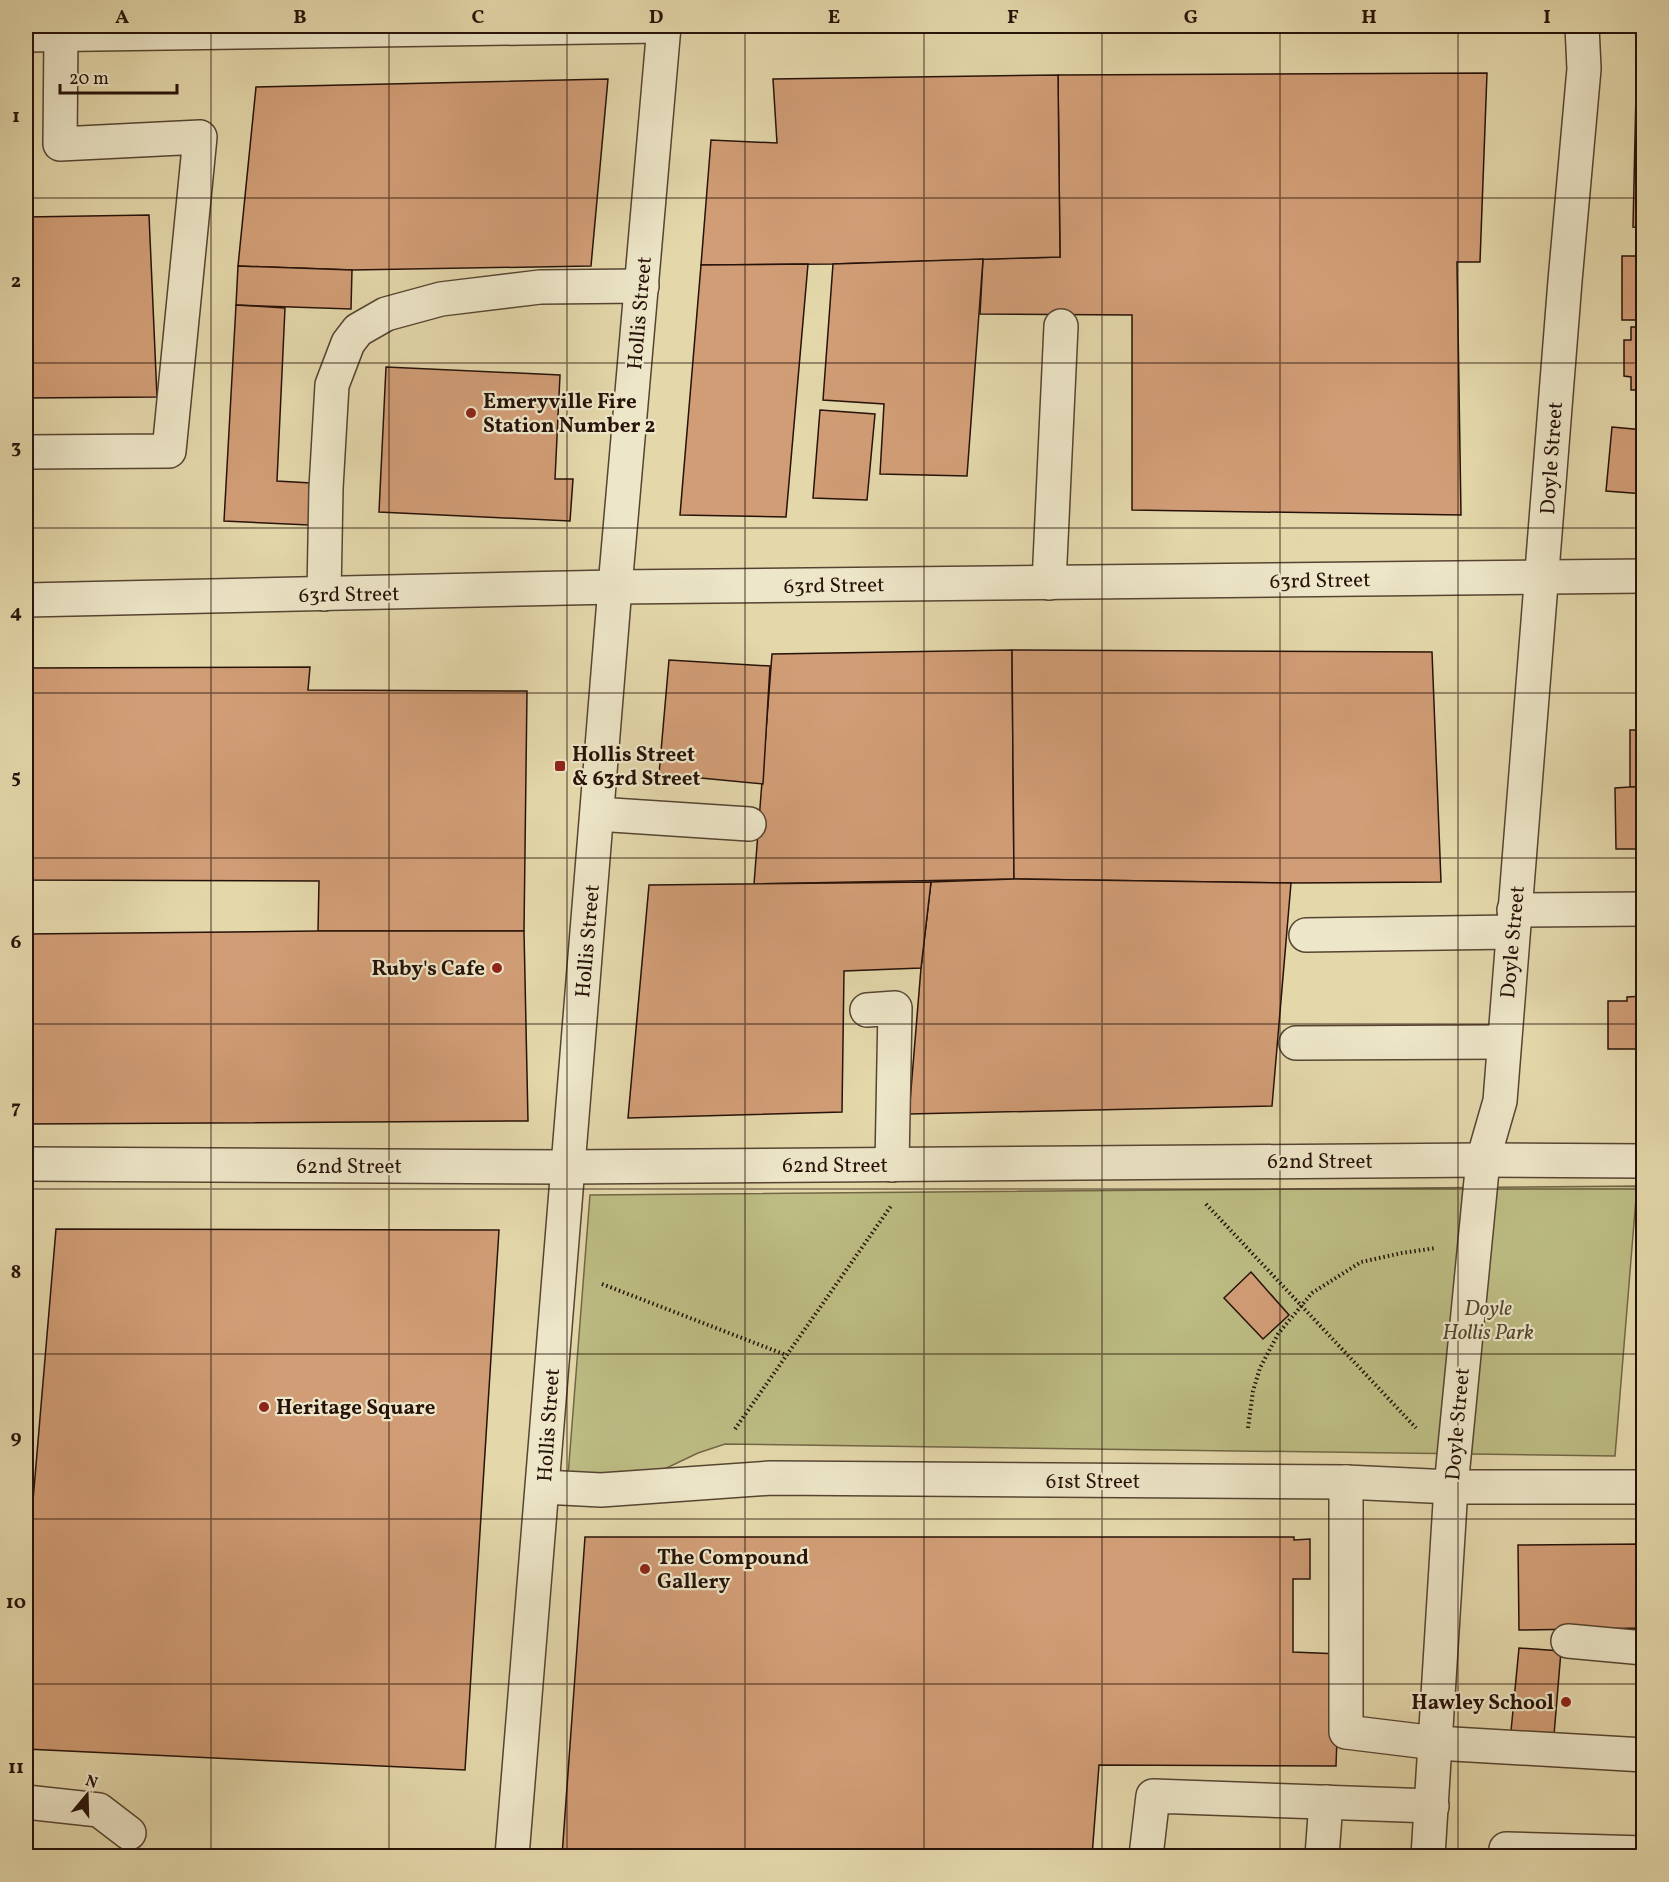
<svg xmlns="http://www.w3.org/2000/svg" width="1669" height="1882" viewBox="0 0 1669 1882" font-family="Vollkorn,serif">
<style>
.green{fill:#bcbc83;stroke:#726746;stroke-width:1.5}
.building{fill:#d19d76;stroke:#271209;stroke-width:1.5}
.lines{fill:none;stroke-linecap:round;stroke-linejoin:round}
.minor-casing{stroke:#564432;stroke-width:36}
.path{stroke:#271209;stroke-width:4;stroke-dasharray:1.5 3;stroke-linecap:butt}
.minor{stroke:#ede6c8;stroke-width:33}
.grid{fill:none;stroke:#271209;stroke-width:1.5;stroke-opacity:0.55}
.poi-dot{fill:#8f2418;stroke:#ede6c8;stroke-width:2}
.labels{text-anchor:middle;stroke-width:4.5;stroke-linejoin:round;paint-order:stroke}
.street-label{font-size:21px;fill:#271209;stroke:#ede6c8}
.poi-label{font-size:21px;font-weight:bold;fill:#271209;stroke:#ede6c8;text-anchor:start}
.park-label{font-size:21px;font-style:italic;fill:#54452e;stroke:#ede6c8}
.neatline{fill:none;stroke:#271209;stroke-width:2}
.grid-label{font-size:20px;text-anchor:middle;font-weight:bold;fill:#271209}
</style>
<rect width="100%" height="100%" fill="#e4d8ab"/>
<filter id="stains"><feTurbulence type="fractalNoise" baseFrequency=".00333" numOctaves="4"/><feColorMatrix values="0 0 0 0 .2 0 0 0 0 .09 0 0 0 0 .02 0 0 0 .5 -.17"/></filter>
<radialGradient id="worn" r=".72"><stop offset=".6" stop-color="#630" stop-opacity="0"/><stop offset="1" stop-color="#630" stop-opacity=".3"/></radialGradient>
<!-- green -->
<path class="green" d="M1637,1186L1615,1456L725,1444L698,1453L654,1474L568,1476L590,1195Z"/>
<!-- building -->
<g class="building">
<path d="M1487,73L1480,262H1457L1461,515L1132,510V315L980,314L983,259L1060,257L1058,75Z"/>
<path d="M1058,75L1060,257L833,264L701,265L711,140L777,143L773,79Z"/>
<path d="M608,79L591,266L352,270L238,266L256,87Z"/>
<path d="M1636,93L1644,94V228L1633,227Z"/>
<path d="M149,215L157,397L26,398V217Z"/>
<rect x="1622" y="256" width="22" height="64"/>
<path d="M983,259L967,476L880,474L884,404L823,400L833,264Z"/>
<path d="M808,264L786,517L680,515L701,265Z"/>
<path d="M238,266L352,270L351,309L236,305Z"/>
<path d="M236,305L285,308L277,481L311,483L309,525L224,521Z"/>
<path d="M1631,327H1644V390H1631V377L1624,376V340H1631Z"/>
<path d="M386,367L560,375L555,479H573L570,521L379,512Z"/>
<path d="M820,410L875,414L867,500L813,498Z"/>
<path d="M1612,427L1644,430V494L1606,491Z"/>
<path d="M1012,650L1014,879L754,884L772,654Z"/>
<path d="M1012,650L1432,652L1441,882L1291,883L1014,879Z"/>
<path d="M669,660L770,666L763,784L659,774Z"/>
<path d="M310,667L308,690L527,691L524,931H318L319,881L26,880V668Z"/>
<rect x="1630" y="730" width="14" height="57"/>
<path d="M1630,787H1644V849H1616L1615,788Z"/>
<path d="M1014,879L1291,883L1272,1106L909,1114L921,968L931,882Z"/>
<path d="M931,882L921,968L844,971L842,1112L628,1118L649,885Z"/>
<path d="M318,931H524L528,1121L26,1124V934Z"/>
<path d="M1644,996V1049H1608V1001H1627V997Z"/>
<path d="M56,1229L499,1230L465,1770L26,1749V1583Z"/>
<path d="M1251,1272L1289,1315L1263,1339L1224,1298Z"/>
<path d="M585,1537H1294V1540L1310,1539V1579H1293V1652L1340,1654L1336,1766L1099,1765L1092,1856H562Z"/>
<path d="M1644,1544V1628L1519,1630L1518,1545Z"/>
<path d="M1519,1648L1561,1651L1554,1735L1511,1731Z"/>
</g>
<g class="lines">
<!-- minor casing -->
<g class="minor-casing">
<g id="minor">
<path d="M26,35L659,26"/>
<path d="M26,452L169,451L200,137L60,144L61,34"/>
<path d="M1049,583L1061,326"/>
<path d="M324,594L326,488L332,385L348,343L358,330L386,314L441,299L540,287L642,286"/>
<path d="M26,600L615,587L1644,576"/>
<path d="M597,814L749,824"/>
<path d="M1514,910L1644,909"/>
<path d="M1306,935L1512,932"/>
<path d="M867,1010L895,1008L892,1165"/>
<path d="M1296,1043L1504,1042"/>
<path d="M26,1164L567,1167L1483,1160L1644,1161"/>
<path d="M1346,1482V1732L1436,1743L1644,1755"/>
<path d="M543,1487L601,1490L771,1478L1346,1482L1451,1487H1644"/>
<path d="M1568,1641L1644,1648"/>
<path d="M26,1802L99,1810L129,1833"/>
<path d="M1506,1849L1644,1853"/>
<path d="M512,1856L615,587L664,26"/>
<path d="M1146,1856L1153,1796L1432,1806"/>
<path d="M1322,1856L1326,1802"/>
<path d="M1428,1856L1451,1487L1483,1160L1500,1101L1565,281L1584,69L1582,26"/>
</g>
</g>
<!-- path -->
<g class="path">
<path d="M1206,1204L1416,1428"/>
<path d="M602,1284L786,1355"/>
<path d="M1248,1428L1253,1391L1260,1368L1278,1334L1312,1293L1361,1262L1402,1253L1436,1248"/>
<path d="M735,1429L891,1206"/>
</g>
<!-- minor -->
<use href="#minor" class="minor"/>
</g>
<!-- grid -->
<path class="grid" d="M211,26V1856M389,26V1856M567,26V1856M745,26V1856M924,26V1856M1102,26V1856M1280,26V1856M1458,26V1856M26,198H1644M26,363H1644M26,528H1644M26,693H1644M26,858H1644M26,1024H1644M26,1189H1644M26,1354H1644M26,1519H1644M26,1684H1644"/>
<!-- markers -->
<g class="poi-dot">
<circle cx="471" cy="413" r="6"/>
<rect x="554" y="760" width="12" height="12" rx="3"/>
<circle cx="497" cy="968" r="6"/>
<circle cx="264" cy="1407" r="6"/>
<circle cx="645" cy="1569" r="6"/>
<circle cx="1566" cy="1702" r="6"/>
</g>
<g class="labels">
<!-- street labels -->
<g class="street-label">
<text transform="translate(639 313) rotate(-85)" y="7">Hollis Street</text>
<text transform="translate(1551 458) rotate(-86)" y="7">Doyle Street</text>
<text transform="translate(1320 580) rotate(-1)" y="7">63rd Street</text>
<text transform="translate(834 585) rotate(-1)" y="7">63rd Street</text>
<text transform="translate(349 594) rotate(-1)" y="7">63rd Street</text>
<text transform="translate(587 941) rotate(-85)" y="7">Hollis Street</text>
<text transform="translate(1512 942) rotate(-85)" y="7">Doyle Street</text>
<text x="1320" y="1168">62nd Street</text>
<text x="835" y="1172">62nd Street</text>
<text x="349" y="1173">62nd Street</text>
<text transform="translate(1457 1424) rotate(-85)" y="7">Doyle Street</text>
<text transform="translate(548 1425) rotate(-86)" y="7">Hollis Street</text>
<text x="1093" y="1488">61st Street</text>
</g>
<!-- poi labels -->
<g class="poi-label">
<text x="483" y="408">Emeryville Fire<tspan x="483" dy="24">Station Number 2</tspan></text>
<text x="572" y="761">Hollis Street<tspan x="572" dy="24">&amp; 63rd Street</tspan></text>
<text x="485" y="975" text-anchor="end">Ruby's Cafe</text>
<text x="276" y="1414">Heritage Square</text>
<text x="657" y="1564">The Compound<tspan x="657" dy="24">Gallery</tspan></text>
<text x="1554" y="1709" text-anchor="end">Hawley School</text>
</g>
<!-- park labels -->
<g class="park-label">
<text x="1488" y="1315">Doyle<tspan x="1488" dy="24">Hollis Park</tspan></text>
</g>
</g>
<!-- margin -->
<rect width="1669" height="1882" fill="none" stroke="#e4d8ab" stroke-width="66"/>
<!-- north arrow -->
<g transform="translate(87 1795) rotate(19)" stroke="#ede6c8" stroke-width="4.5" paint-order="stroke">
<path d="M0-4.5L10 22L0 15L-10 22Z" fill="#271209"/>
<text y="-9" font-size="16" font-weight="bold" text-anchor="middle" fill="#271209">N</text>
</g>
<!-- scale -->
<path d="M60 84v9h117v-9" fill="none" stroke="#271209" stroke-width="3"/>
<text x="69" y="84" font-size="18" fill="#271209" stroke="#ede6c8" stroke-width="4.5" paint-order="stroke">20 m</text>
<rect x="33" y="33" width="1603" height="1816" class="neatline"/>
<g class="grid-label">
<text x="122" y="23">A</text>
<text x="300" y="23">B</text>
<text x="478" y="23">C</text>
<text x="656" y="23">D</text>
<text x="834" y="23">E</text>
<text x="1013" y="23">F</text>
<text x="1191" y="23">G</text>
<text x="1369" y="23">H</text>
<text x="1547" y="23">I</text>
<text x="16" y="122">1</text>
<text x="16" y="287">2</text>
<text x="16" y="453">3</text>
<text x="16" y="618">4</text>
<text x="16" y="783">5</text>
<text x="16" y="948">6</text>
<text x="16" y="1113">7</text>
<text x="16" y="1278">8</text>
<text x="16" y="1443">9</text>
<text x="16" y="1608">10</text>
<text x="16" y="1773">11</text>
</g>
<rect width="100%" height="100%" filter="url(#stains)"/>
<rect width="100%" height="100%" fill="url(#worn)"/>
</svg>
